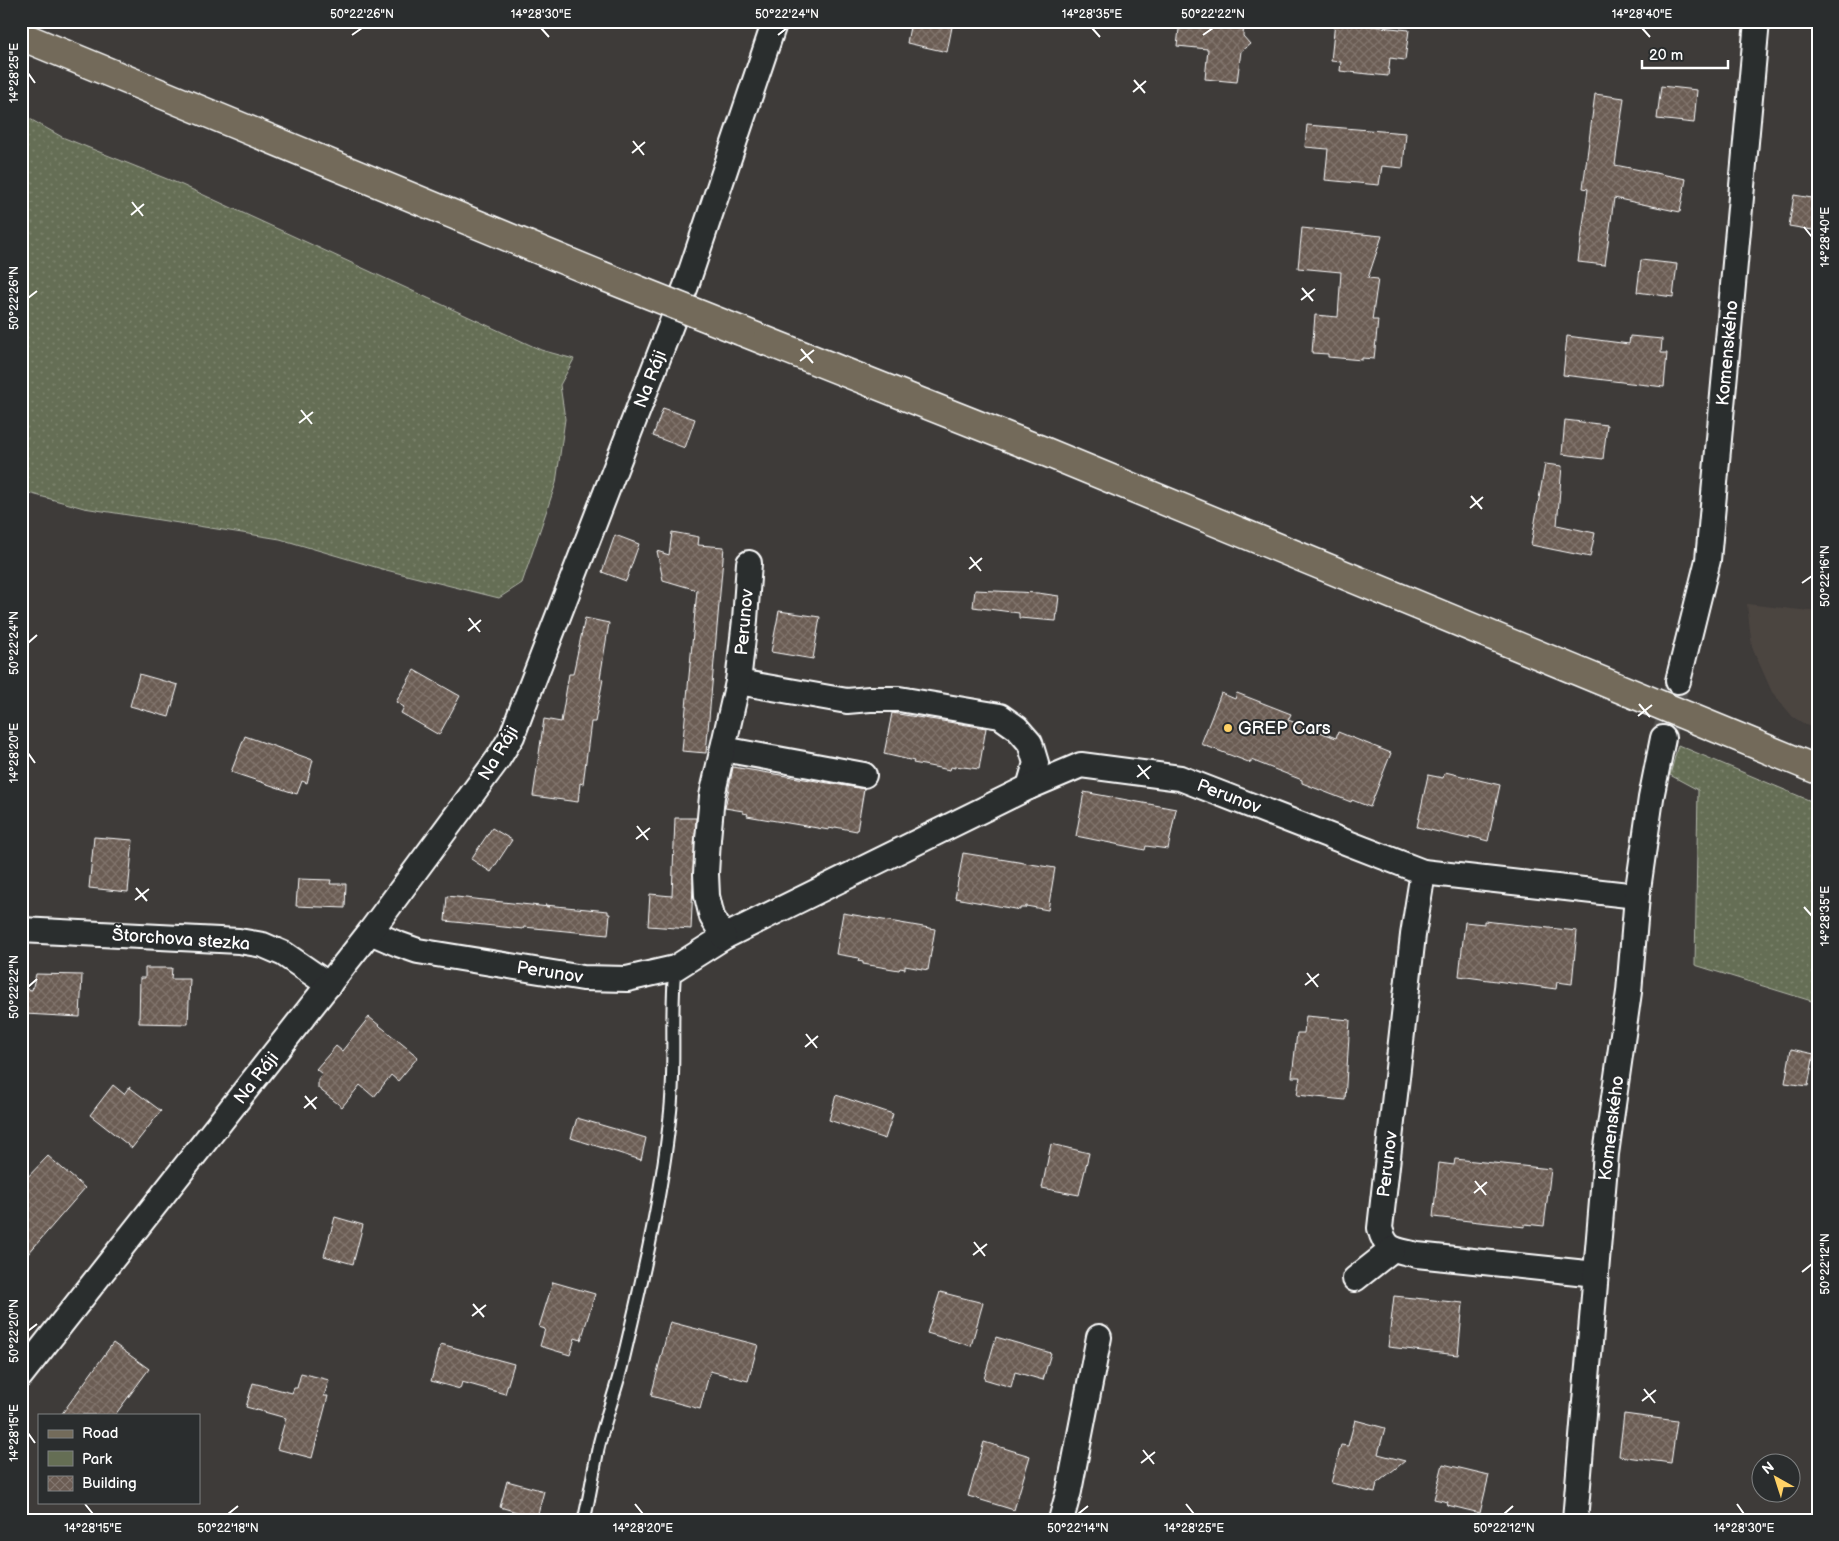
<svg xmlns="http://www.w3.org/2000/svg" width="1839" height="1541" viewBox="0 0 1839 1541" font-family="'Balsamiq Sans',sans-serif">
<style>
.built{fill:#4c4541}
.green{fill:url(#green-dots);stroke:#b2b6aa}
.building{fill:url(#building-cross-hatch);stroke:#fff}
.lines{fill:none;stroke-linecap:round;stroke-linejoin:round}
.minor-tunnel{stroke:#514f4d;stroke-width:24;stroke-dasharray:24 12;stroke-linecap:butt}
.service-casing{stroke:#fff;stroke-width:15}
.minor-casing{stroke:#fff;stroke-width:28}
.primary-casing{stroke:#fff;stroke-width:31}
.service{stroke:#2a2d2e;stroke-width:11}
.minor{stroke:#2a2d2e;stroke-width:24}
.primary{stroke:#736b5a;stroke-width:28}
.primary-bridge-casing{stroke:#fff;stroke-width:31;stroke-linecap:butt}
.primary-bridge{stroke:#736b5a;stroke-width:28}
.ticks{fill:none;stroke:#fff;stroke-width:2}
.poi-dot{fill:#ffd166;stroke:#2a2d2e;stroke-width:2}
.labels{text-anchor:middle;stroke-width:4;stroke-linejoin:round;paint-order:stroke}
.street-label{font-size:18px;fill:#fff;stroke:#2a2d2e}
.poi-label{font-size:18px;fill:#fff;stroke:#2a2d2e;text-anchor:start}
.neatline{fill:none;stroke:#fff;stroke-width:2}
.ticks-label{font-size:12px;text-anchor:middle;fill:#fff}
</style>
<defs>
<pattern id="green-dots" width="8" height="8" patternUnits="userSpaceOnUse" patternTransform="scale(1.25)"><rect width="8" height="8" fill="#656e54"/><path d="M2 2h.1M6 6h.1" fill="none" stroke="#7c846e" stroke-width="1.8" stroke-linecap="round"/></pattern>
<pattern id="building-cross-hatch" width="8" height="8" patternUnits="userSpaceOnUse" patternTransform="scale(1.25)"><rect width="8" height="8" fill="#6b5c53"/><path d="M0 0l8 8M0 8l8-8" fill="none" stroke="#81746d"/></pattern>
</defs>
<rect width="100%" height="100%" fill="#3e3b39"/>
<filter id="ink" filterUnits="userSpaceOnUse"><feTurbulence type="fractalNoise" baseFrequency=".02" numOctaves="2"/><feDisplacementMap in="SourceGraphic" scale="10" xChannelSelector="R" yChannelSelector="G"/><feConvolveMatrix kernelMatrix="1 2 1 2 8 2 1 2 1" color-interpolation-filters="sRGB"/></filter>
<g filter="url(#ink)">
<!-- built -->
<path class="built" d="M1747,604L1818,612V732L1793,717L1772,692L1752,647Z"/>
<!-- green -->
<g class="green">
<path d="M21,114L62,137L182,185L541,350L574,359L560,385L565,419L556,483L522,583L499,598L382,569L280,539L84,508L21,491Z"/>
<path d="M1678,745L1818,804V1003L1695,965L1698,790L1670,775Z"/>
</g>
<!-- building -->
<g class="building">
<path d="M911,21H924L952,27L947,52L907,43Z"/>
<path d="M1180,21H1244L1243,36L1250,44L1241,51L1237,82L1205,79L1208,49L1177,46Z"/>
<path d="M1335,22L1409,30L1405,60L1390,58L1388,76L1340,71L1341,62L1331,61Z"/>
<path d="M1661,86L1697,90L1694,123L1657,119Z"/>
<path d="M1595,94L1624,98L1615,165L1686,179L1680,212L1614,198L1605,265L1578,262L1588,189L1583,188Z"/>
<path d="M1307,125L1406,133L1403,168L1382,166L1379,185L1325,180L1328,149L1305,147Z"/>
<path d="M1794,195L1818,199V231L1789,226Z"/>
<path d="M1302,228L1382,236L1368,278L1378,279L1372,320H1378L1374,359L1362,358V360L1328,357V354L1312,353L1315,315L1338,317L1341,272L1298,268Z"/>
<path d="M1641,260L1677,264L1673,297L1637,292Z"/>
<path d="M1567,336L1629,344L1630,336L1662,339L1661,353H1667L1664,387L1563,375Z"/>
<path d="M663,408L695,419L685,448L653,436Z"/>
<path d="M1565,420L1607,425L1603,459L1562,454Z"/>
<path d="M1545,464L1562,466L1557,525L1595,533L1590,557L1531,545Z"/>
<path d="M672,532L699,537L698,545L724,547L706,753L682,751L697,590L663,580L657,551L669,555Z"/>
<path d="M615,535L639,544L626,581L602,572Z"/>
<path d="M975,590L1038,593L1059,596L1056,621L1019,618V613L973,607Z"/>
<path d="M779,611L820,617L813,659L771,652Z"/>
<path d="M585,618L609,623L600,678L603,679L595,722H591L583,784L580,783L578,802L533,796L544,719L561,722L569,674H573Z"/>
<path d="M414,670L460,696L439,735L401,713L404,707L396,702Z"/>
<path d="M139,674L178,685L169,717L130,706Z"/>
<path d="M1221,693L1235,699L1237,693L1291,714L1288,720L1336,738L1338,732L1391,753L1370,807L1352,800L1351,802L1302,783V780L1251,760V763L1201,744Z"/>
<path d="M892,713L986,728L979,769L955,766V768L951,767L950,770L913,763L914,761L884,754Z"/>
<path d="M245,736L313,760L307,783L302,781L297,794L231,772Z"/>
<path d="M733,767L864,789L857,831L835,827L834,829L829,828V830L747,816L748,814L743,813V811L725,808Z"/>
<path d="M1445,772L1500,785L1488,841L1469,836V839L1417,827L1428,775L1443,778Z"/>
<path d="M1084,792L1176,809L1168,849L1146,846L1145,850L1076,836Z"/>
<path d="M675,818H696L691,929L648,926L650,894L672,896Z"/>
<path d="M492,828L512,840L491,872L471,859Z"/>
<path d="M94,837L133,840L128,892L89,888Z"/>
<path d="M963,853L1055,868L1048,910L1026,906L1025,908H1020V910L955,898Z"/>
<path d="M298,879L331,880L330,884H346L345,908L296,906Z"/>
<path d="M447,896L549,907L545,905L608,911V914H610L608,935L524,927L523,929L445,921Z"/>
<path d="M843,913L935,929L928,970L905,966V969L900,968L899,970L863,964V962L858,961L859,958L836,954Z"/>
<path d="M1484,921L1577,931L1572,984L1557,982L1556,989L1459,976L1465,922L1484,924Z"/>
<path d="M145,968H172L171,979H190L188,1024L139,1023L140,978H145Z"/>
<path d="M36,974L82,975L80,1017L25,1014L26,989L32,990Z"/>
<path d="M1306,1016L1350,1020L1345,1100L1297,1095L1300,1077H1292L1297,1033H1304Z"/>
<path d="M369,1017L418,1057L398,1081L391,1075L374,1097L360,1085L342,1107L318,1088V1079L322,1074L316,1069L336,1046L342,1051Z"/>
<path d="M1791,1049L1814,1054L1808,1086L1785,1083Z"/>
<path d="M113,1085L124,1094L129,1087L161,1111L132,1148L90,1115Z"/>
<path d="M836,1095L893,1114L885,1139L829,1120Z"/>
<path d="M577,1118L646,1138L641,1160L571,1138Z"/>
<path d="M1051,1144L1089,1153L1079,1195L1042,1188Z"/>
<path d="M48,1156L85,1188L21,1262V1184Z"/>
<path d="M1455,1159L1551,1169L1544,1226L1525,1224V1227L1433,1217L1439,1163L1454,1165Z"/>
<path d="M335,1217L363,1225L353,1264L324,1256Z"/>
<path d="M553,1282L595,1294L581,1340L575,1338L570,1355L540,1346L545,1329L539,1327Z"/>
<path d="M940,1292L983,1303L971,1346L927,1333Z"/>
<path d="M1394,1296L1463,1303L1458,1355L1388,1347Z"/>
<path d="M670,1322L758,1345L748,1381L710,1371L700,1409L651,1396Z"/>
<path d="M996,1337L1051,1353L1043,1380L1015,1372L1011,1387L984,1379Z"/>
<path d="M113,1343L149,1369L115,1415H61Z"/>
<path d="M441,1344L514,1364L505,1394L462,1382L460,1389L431,1381Z"/>
<path d="M301,1373L329,1380L324,1396H328L312,1458L277,1449L286,1418L246,1407L253,1383L292,1393L294,1388H297Z"/>
<path d="M1624,1414L1677,1421L1671,1463L1619,1456Z"/>
<path d="M1355,1420L1385,1428L1378,1454L1405,1461L1377,1483L1375,1493L1331,1483L1341,1445L1348,1446Z"/>
<path d="M984,1442L1030,1456L1014,1510L968,1496Z"/>
<path d="M1443,1464L1489,1475L1480,1513L1447,1505L1448,1502L1434,1499Z"/>
<path d="M507,1481L544,1491L537,1518L500,1507Z"/>
</g>
<g class="lines">
<!-- minor-tunnel -->
<path class="minor-tunnel" d="M1663,738L1678,681"/>
<!-- service casing -->
<g class="service-casing">
<path id="service" d="M584,1520C590,1496 593,1473 598,1449C604,1422 614,1396 621,1369C641,1285 661,1201 670,1116C676,1066 670,1017 675,968"/>
</g>
<!-- minor casing -->
<g class="minor-casing">
<g id="minor">
<path d="M1678,681L1708,560L1757,21"/>
<path d="M738,682L847,701L870,699H899L1000,716L1017,728L1030,743L1036,763L1029,787"/>
<path d="M723,749L864,775"/>
<path d="M1423,872L1413,935L1380,1228C1386,1252 1395,1249 1417,1255L1596,1274"/>
<path d="M21,930L239,941L263,945L284,954L329,985"/>
<path d="M370,932L398,944L418,951L583,978L627,979L675,968L724,937L1029,787L1081,765L1180,778L1423,872L1637,896"/>
<path d="M724,937L712,917L707,896L706,874L708,839L712,796L738,682L745,620L749,563"/>
<path d="M1355,1279L1393,1249"/>
<path d="M21,1375L370,932L498,759L512,736L521,712L686,286L775,21"/>
<path d="M1061,1520L1069,1491L1099,1337"/>
<path d="M1575,1520L1606,1154L1629,992L1637,896L1651,798L1663,738"/>
</g>
</g>
<!-- primary casing -->
<g class="primary-casing">
<g id="primary">
<path d="M21,36L600,275"/>
<path d="M741,331L1041,450L1818,770"/>
</g>
</g>
<!-- service -->
<use href="#service" class="service"/>
<!-- minor -->
<use href="#minor" class="minor"/>
<!-- primary -->
<use href="#primary" class="primary"/>
<!-- primary-bridge casing -->
<g class="primary-bridge-casing">
<path id="primary-bridge" d="M600,275L741,331"/>
</g>
<!-- primary-bridge -->
<use href="#primary-bridge" class="primary-bridge"/>
</g>
</g>
<!-- ticks -->
<path class="ticks" d="M541,28L549,37M1092,28L1100,37M1642,28L1650,37M352,35L362,28M778,35L787,28M1203,35L1213,28M28,73L35,83M1134,80L1145,93M1133,92L1146,81M633,141L644,155M632,153L645,142M132,202L143,216M131,215L144,204M1804,227L1812,237M1302,288L1313,301M28,298L37,291M1301,300L1315,289M801,349L813,363M800,361L814,350M301,410L312,424M299,423L313,412M1471,496L1482,509M1470,508L1483,497M970,557L981,571M969,569L982,558M1802,583L1812,576M469,618L480,632M468,631L481,620M28,643L37,635M1639,704L1650,717M1638,716L1652,705M28,753L35,763M1138,765L1149,779M1137,777L1151,766M637,826L648,840M636,839L650,828M136,888L147,901M135,900L149,889M1804,907L1812,916M1307,973L1318,987M1305,985L1319,974M28,987L37,979M806,1034L817,1048M805,1047L818,1036M305,1096L316,1109M304,1108L317,1097M1475,1181L1486,1195M1474,1193L1487,1182M974,1242L985,1256M973,1255L987,1244M1802,1272L1812,1264M473,1304L484,1317M472,1316L486,1305M28,1331L37,1324M1644,1389L1655,1403M1642,1401L1656,1390M28,1433L35,1443M1143,1450L1154,1464M1141,1463L1155,1452M85,1504L93,1514M635,1504L643,1514M1186,1504L1194,1514M1737,1504L1744,1514M228,1514L238,1506M1078,1514L1088,1506M1504,1514L1513,1506"/>
<!-- markers -->
<circle class="poi-dot" cx="1228" cy="728" r="5"/>
<g class="labels">
<!-- street labels -->
<g class="street-label">
<text transform="translate(1727 353) rotate(-85)" y="6">Komenského</text>
<text transform="translate(650 379) rotate(-69)" y="6">Na Ráji</text>
<text transform="translate(744 622) rotate(-85)" y="6">Perunov</text>
<text transform="translate(498 753) rotate(-59)" y="6">Na Ráji</text>
<text transform="translate(1229 796) rotate(21)" y="6">Perunov</text>
<text transform="translate(181 939) rotate(4)" y="6">Štorchova stezka</text>
<text transform="translate(550 972) rotate(9)" y="6">Perunov</text>
<text transform="translate(256 1078) rotate(-52)" y="6">Na Ráji</text>
<text transform="translate(1611 1128) rotate(-83)" y="6">Komenského</text>
<text transform="translate(1387 1164) rotate(-83)" y="6">Perunov</text>
</g>
<!-- poi labels -->
<g class="poi-label">
<text x="1238" y="734">GREP Cars</text>
</g>
</g>
<!-- margin -->
<rect width="1839" height="1541" fill="none" stroke="#2a2d2e" stroke-width="55"/>
<!-- legend -->
<rect x="38" y="1414" width="162" height="90" fill="#2a2d2e" stroke="#7f8182"/>
<rect x="48" y="1430" width="25" height="8" fill="#736b5a" stroke="#7f8182"/>
<text x="82" y="1438" font-size="15" fill="#ffffff">Road</text>
<rect x="48" y="1451" width="25" height="15" fill="#656e54" stroke="#7f8182"/>
<text x="82" y="1464" font-size="15" fill="#ffffff">Park</text>
<rect x="48" y="1476" width="25" height="15" fill="url(#building-cross-hatch)" stroke="#7f8182"/>
<text x="82" y="1488" font-size="15" fill="#ffffff">Building</text>
<!-- north arrow -->
<g transform="translate(1776 1478) rotate(321)"><circle r="24" fill="#2a2d2e" stroke="#7f8182"/>
<path d="M0-4L9 19L0 12L-9 19Z" fill="#ffd166"/>
<text y="-8" font-size="14" font-weight="bold" text-anchor="middle" fill="#ffffff">N</text>
</g>
<!-- scale -->
<path d="M1642 60v8h86v-8" fill="none" stroke="#ffffff" stroke-width="2.5"/>
<text x="1649" y="60" font-size="15" fill="#ffffff" stroke="#2a2d2e" stroke-width="4" paint-order="stroke">20 m</text>
<rect x="28" y="28" width="1784" height="1486" class="neatline"/>
<g class="ticks-label">
<text x="362" y="18">50°22'26"N</text>
<text x="541" y="18">14°28'30"E</text>
<text x="787" y="18">50°22'24"N</text>
<text x="1092" y="18">14°28'35"E</text>
<text x="1213" y="18">50°22'22"N</text>
<text x="1642" y="18">14°28'40"E</text>
<text transform="translate(14 73) rotate(-90)" y="4">14°28'25"E</text>
<text transform="translate(1825 237) rotate(-90)" y="4">14°28'40"E</text>
<text transform="translate(14 298) rotate(-90)" y="4">50°22'26"N</text>
<text transform="translate(1825 576) rotate(-90)" y="4">50°22'16"N</text>
<text transform="translate(14 643) rotate(-90)" y="4">50°22'24"N</text>
<text transform="translate(14 753) rotate(-90)" y="4">14°28'20"E</text>
<text transform="translate(1825 916) rotate(-90)" y="4">14°28'35"E</text>
<text transform="translate(14 987) rotate(-90)" y="4">50°22'22"N</text>
<text transform="translate(1825 1264) rotate(-90)" y="4">50°22'12"N</text>
<text transform="translate(14 1331) rotate(-90)" y="4">50°22'20"N</text>
<text transform="translate(14 1433) rotate(-90)" y="4">14°28'15"E</text>
<text x="93" y="1532">14°28'15"E</text>
<text x="228" y="1532">50°22'18"N</text>
<text x="643" y="1532">14°28'20"E</text>
<text x="1078" y="1532">50°22'14"N</text>
<text x="1194" y="1532">14°28'25"E</text>
<text x="1504" y="1532">50°22'12"N</text>
<text x="1744" y="1532">14°28'30"E</text>
</g>
</svg>
